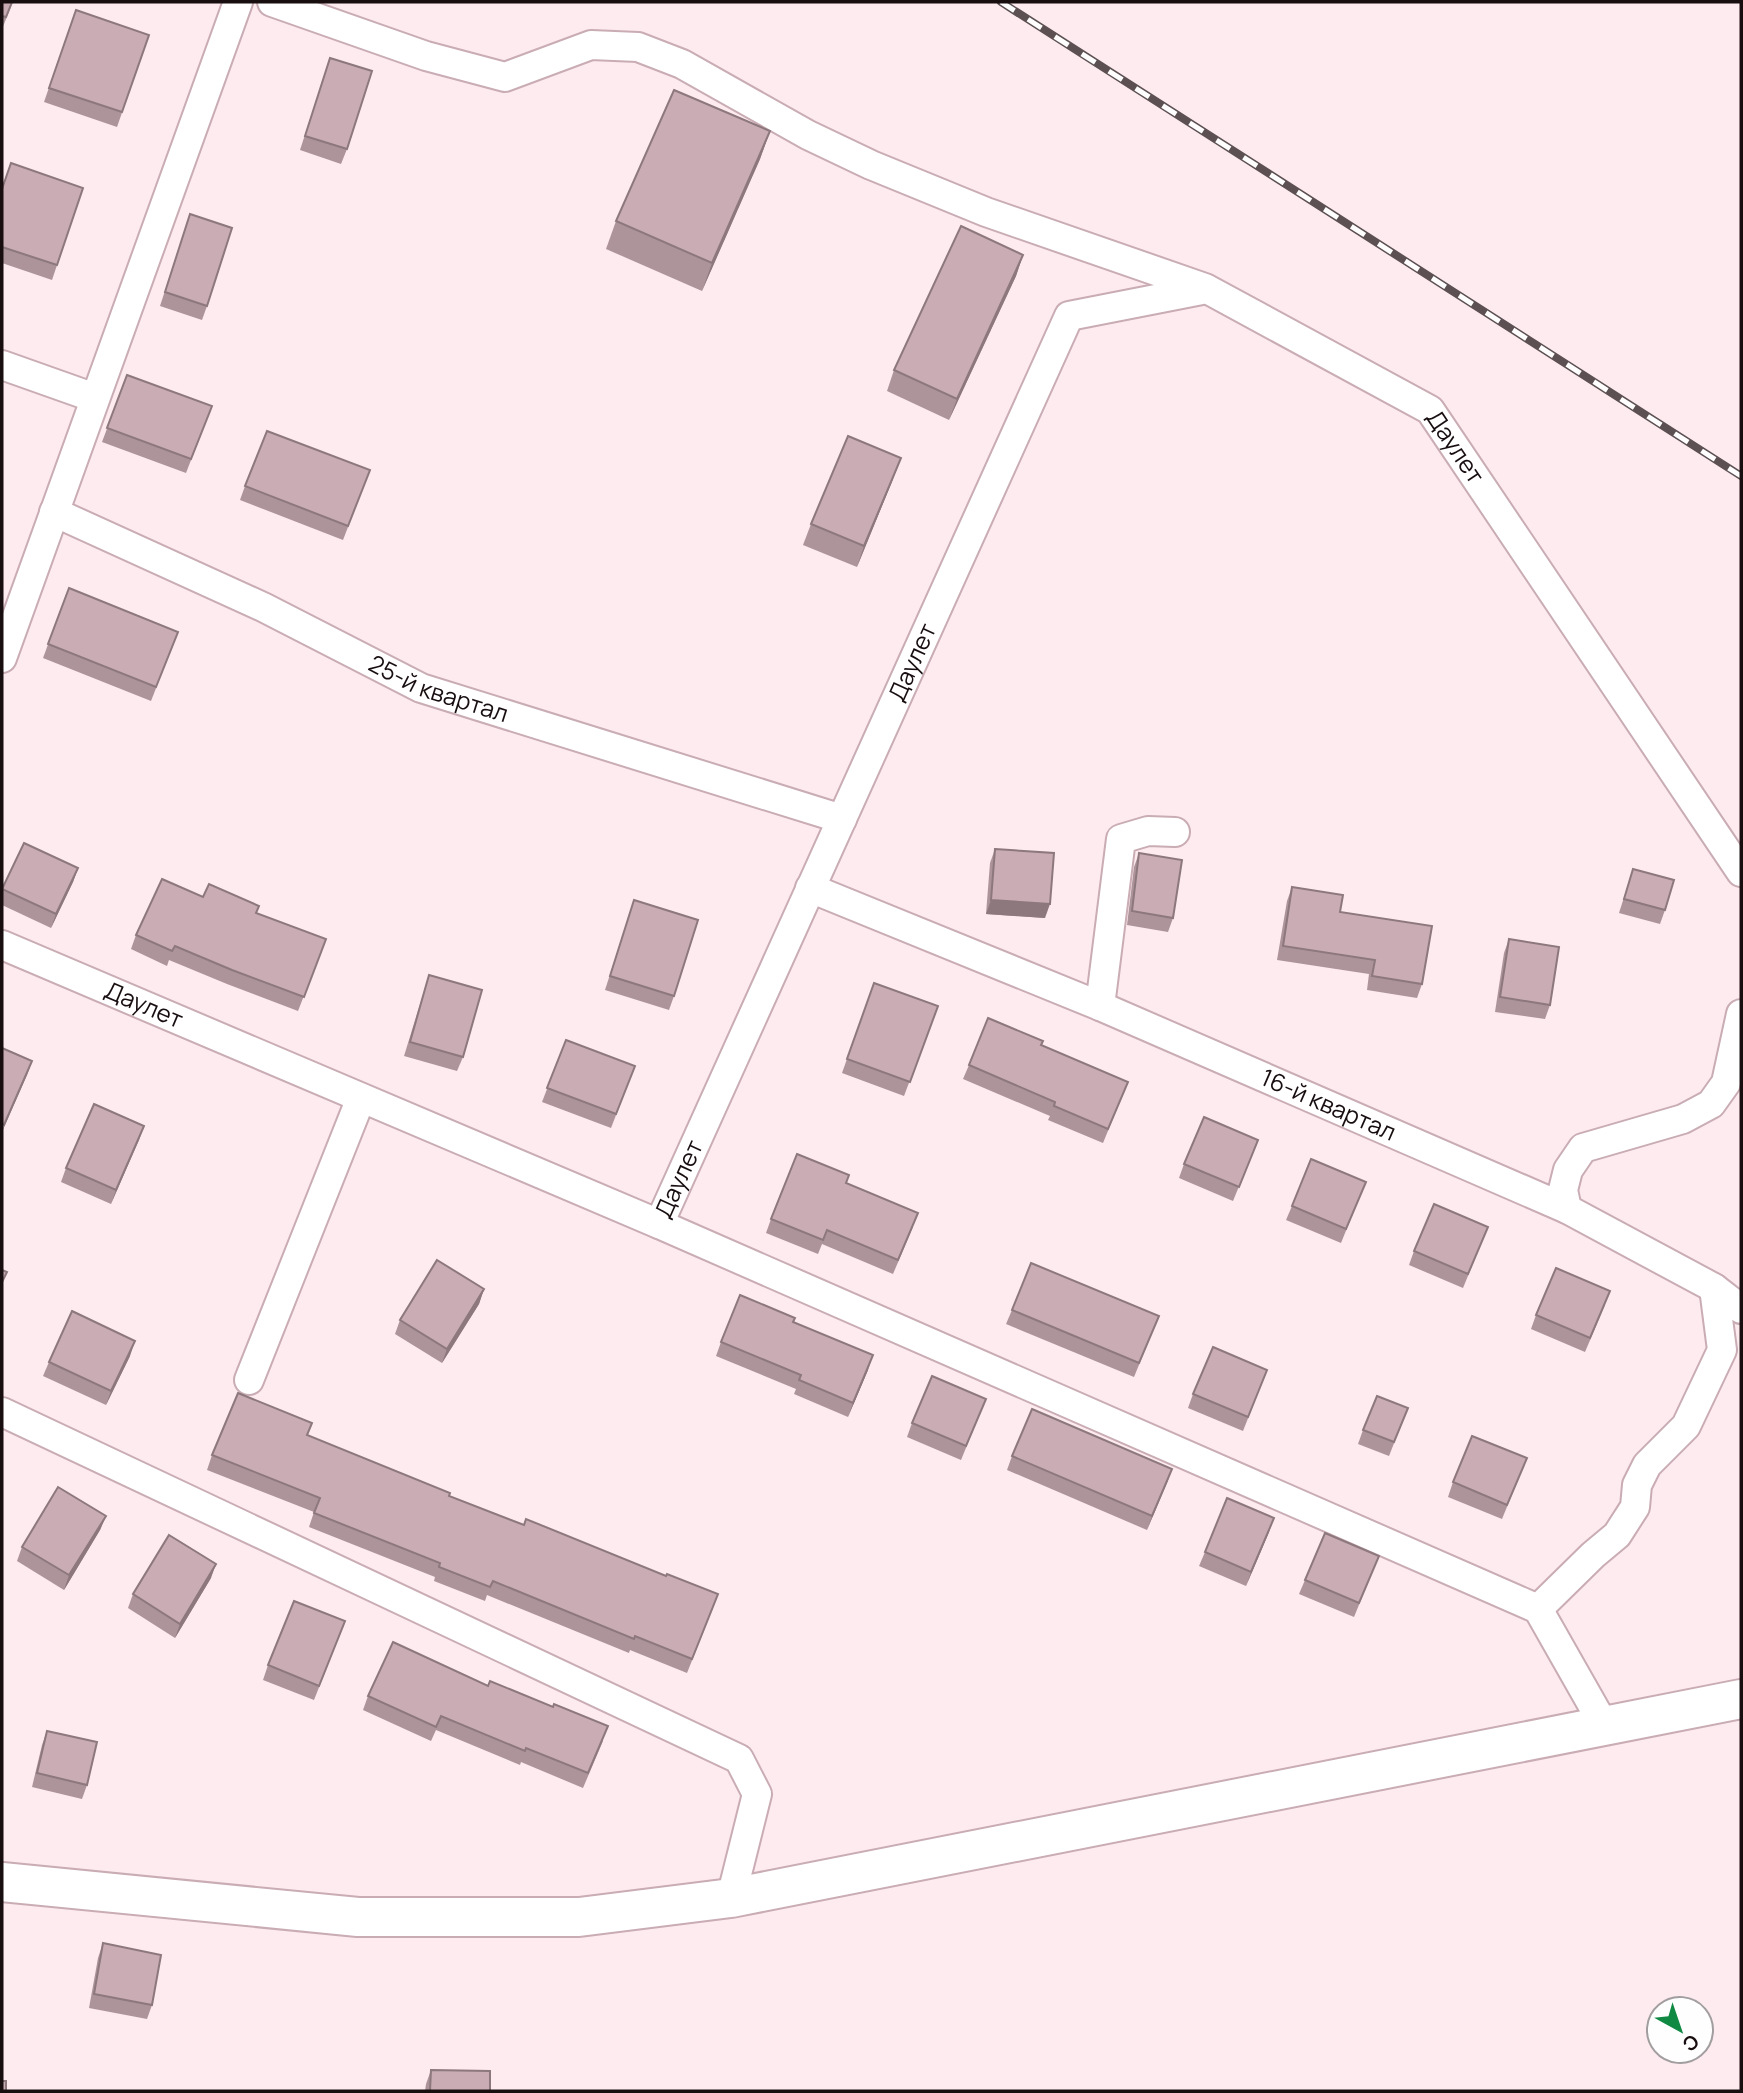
<svg xmlns="http://www.w3.org/2000/svg" width="1743" height="2093" viewBox="0 0 1743 2093" font-family="Manrope,sans-serif">
<style>
.lines{fill:none;stroke-linecap:round;stroke-linejoin:round}
.street-casing{stroke:#c9acb4;stroke-width:32}
.secondary-casing{stroke:#c9acb4;stroke-width:42}
.street{stroke:#fff;stroke-width:28}
.secondary{stroke:#fff;stroke-width:38}
.rail-casing{stroke:#5c5052;stroke-width:8}
.rail{stroke:#fefefe;stroke-width:5;stroke-dasharray:16;stroke-linecap:butt}
.wall{fill:#ad949b}
.shaded-wall{fill:#8d787e}
.building{fill:#c9acb4;stroke:#8d787e;stroke-width:2}
.labels{text-anchor:middle;stroke-width:7;stroke-linejoin:round;paint-order:stroke}
.street-label{font-size:24px;fill:#180e10;stroke:#fefefe}
</style>
<rect width="100%" height="100%" fill="#fdebef"/>
<g class="lines">
<!-- street casing -->
<g class="street-casing">
<g id="street">
<path d="M272,2L426,56L505,77L591,45L638,47L682,64L808,135L871,165L986,212L1205,288"/>
<path d="M2,365L95,398"/>
<path id="s1" d="M54,512L263,607L421,688L842,819"/>
<path d="M2,658L238,2"/>
<path id="s2" d="M810,888L1100,1006L1567,1209L1563,1190L1568,1170L1583,1148L1683,1119L1711,1104L1726,1083L1741,1014"/>
<path id="s3" d="M2,945L659,1224L1069,316L1207,289L1430,410L1741,872"/>
<path d="M1100,1006L1121,839L1148,831L1175,832"/>
<path d="M1567,1209L1714,1288L1741,1309"/>
<path d="M659,1224L1538,1609L1605,1727"/>
<path d="M249,1380L361,1098"/>
<path d="M2,1412L739,1759L757,1794L731,1898"/>
<path d="M1538,1609L1593,1555L1617,1535L1635,1507L1637,1485L1647,1465L1686,1426L1722,1350L1714,1288"/>
</g>
</g>
<!-- secondary casing -->
<g class="secondary-casing">
<path id="secondary" d="M2,1882L358,1917H579L731,1898L1741,1699"/>
</g>
<!-- street -->
<use href="#street" class="street"/>
<!-- secondary -->
<use href="#secondary" class="secondary"/>
<!-- rail casing -->
<g class="rail-casing">
<path id="rail" d="M1001,2L1741,476"/>
</g>
<!-- rail -->
<use href="#rail" class="rail"/>
</g>
<!-- wall -->
<g class="wall">
<path d="M2,2H13L2,29Z"/>
<path d="M76,10L149,35L117,127L44,102Z"/>
<path d="M330,58L347,149L341,164L300,150Z"/>
<path d="M770,131L760,159L702,291L606,249L616,221Z"/>
<path d="M2,188H83L52,280L2,263Z"/>
<path d="M190,214L207,306L202,320L160,306Z"/>
<path d="M1023,255L1016,276L949,420L887,391L894,370Z"/>
<path d="M127,375L212,406L186,473L102,442Z"/>
<path d="M370,470L343,540L240,500L245,486Z"/>
<path d="M893,479L857,567L803,545L811,524Z"/>
<path d="M69,588L178,632L151,701L43,658Z"/>
<path d="M24,843L78,868L73,882L51,928L2,905V891Z"/>
<path d="M995,849L1045,918L986,914L990,863Z"/>
<path d="M1139,853L1173,918L1168,932L1127,925L1134,867Z"/>
<path d="M1633,869L1665,910L1660,924L1619,913Z"/>
<path d="M1292,887L1340,912L1422,984L1417,998L1367,990L1369,974L1277,960L1287,901Z"/>
<path d="M203,897L257,913L326,939L298,1011L227,984L169,960L167,966L131,949L136,935Z"/>
<path d="M634,900L674,996L669,1010L605,990Z"/>
<path d="M1509,939L1550,1005L1545,1019L1495,1012L1504,953Z"/>
<path d="M429,975L463,1057L457,1071L404,1056Z"/>
<path d="M874,983L938,1006L904,1096L842,1073Z"/>
<path d="M566,1040L635,1066L611,1128L542,1102Z"/>
<path d="M1041,1045L1128,1082L1103,1143L1048,1120L1050,1116L963,1079L969,1065Z"/>
<path d="M144,1126L111,1204L61,1182L66,1168Z"/>
<path d="M1258,1140L1233,1201L1179,1178L1184,1164Z"/>
<path d="M846,1183L913,1227L893,1274L822,1244L818,1254L766,1233L771,1219Z"/>
<path d="M1360,1196L1341,1243L1286,1220L1292,1206Z"/>
<path d="M1488,1227L1463,1288L1409,1265L1414,1251Z"/>
<path d="M484,1289L479,1304L442,1363L395,1334L400,1320Z"/>
<path d="M1605,1305L1585,1352L1531,1329L1536,1315Z"/>
<path d="M1012,1310L1159,1316L1134,1377L1006,1324Z"/>
<path d="M793,1322L868,1370L848,1417L794,1394L796,1389L716,1356L721,1342Z"/>
<path d="M130,1356L106,1405L43,1376L49,1362Z"/>
<path d="M1267,1370L1243,1431L1188,1408L1193,1394Z"/>
<path d="M986,1399L961,1460L907,1437L912,1423Z"/>
<path d="M1402,1423L1389,1456L1358,1444L1363,1430Z"/>
<path d="M307,1435L713,1608L687,1673L630,1650L629,1653L487,1595L485,1601L434,1581L435,1577L309,1527L314,1512L207,1470L212,1455Z"/>
<path d="M1012,1456L1172,1469L1147,1530L1007,1470Z"/>
<path d="M1527,1458L1502,1519L1448,1497L1453,1482Z"/>
<path d="M106,1516L100,1530L64,1590L17,1561L22,1547Z"/>
<path d="M1269,1532L1246,1586L1199,1566L1205,1552Z"/>
<path d="M1379,1556L1354,1617L1299,1594L1305,1580Z"/>
<path d="M211,1578L175,1638L128,1608L133,1594Z"/>
<path d="M345,1621L314,1700L263,1680L268,1665Z"/>
<path d="M368,1696L603,1741L583,1788L521,1762L520,1765L436,1730L431,1741L363,1710Z"/>
<path d="M47,1731L87,1785L82,1799L32,1787L42,1745Z"/>
<path d="M103,1943L152,2005L147,2019L89,2008L98,1958Z"/>
<path d="M431,2070L490,2091H425L426,2084Z"/>
</g>
<!-- shaded-wall -->
<g class="shaded-wall">
<path d="M770,131L760,159L702,291L712,263Z"/>
<path d="M1023,255L1016,276L949,420L957,399Z"/>
<path d="M901,458L893,479L857,567L864,546Z"/>
<path d="M78,868L73,882L51,928L56,914Z"/>
<path d="M991,900L1050,904L1045,918L986,914Z"/>
<path d="M32,1061L27,1075L2,1132L4,1125Z"/>
<path d="M144,1126L139,1140L111,1204L116,1190Z"/>
<path d="M484,1289L479,1304L442,1363L447,1349Z"/>
<path d="M135,1341L130,1356L106,1405L111,1391Z"/>
<path d="M873,1355L868,1370L848,1417L853,1403Z"/>
<path d="M1172,1469L1167,1483L1147,1530L1152,1516Z"/>
<path d="M106,1516L100,1530L64,1590L69,1575Z"/>
<path d="M1274,1518L1269,1532L1246,1586L1251,1572Z"/>
<path d="M216,1564L211,1578L175,1638L180,1624Z"/>
</g>
<!-- building -->
<g class="building">
<path d="M2,2H12L6,17L2,16Z"/>
<path d="M76,10L149,35L122,112L49,88Z"/>
<path d="M330,58L372,71L347,149L305,136Z"/>
<path d="M674,90L770,131L712,263L616,221Z"/>
<path d="M11,163L83,188L57,265L2,247V189Z"/>
<path d="M190,214L232,228L207,306L165,292Z"/>
<path d="M961,226L1023,255L957,399L894,370Z"/>
<path d="M127,375L212,406L191,459L107,428Z"/>
<path d="M267,431L370,470L348,526L245,486Z"/>
<path d="M848,436L901,458L864,546L811,524Z"/>
<path d="M69,588L178,632L156,687L48,644Z"/>
<path d="M24,843L78,868L56,914L2,889Z"/>
<path d="M995,849L1054,853L1050,904L991,900Z"/>
<path d="M1139,853L1182,860L1173,918L1132,911Z"/>
<path d="M1633,869L1674,880L1665,910L1624,899Z"/>
<path d="M162,879L203,897L209,884L259,906L256,913L326,939L304,997L232,970L175,946L172,951L136,935Z"/>
<path d="M1292,887L1343,895L1340,912L1432,926L1422,984L1372,976L1375,960L1283,946Z"/>
<path d="M634,900L698,920L674,996L610,976Z"/>
<path d="M1509,939L1559,947L1550,1005L1500,997Z"/>
<path d="M429,975L482,990L463,1057L410,1042Z"/>
<path d="M874,983L938,1006L910,1082L847,1059Z"/>
<path d="M988,1018L1043,1041L1041,1045L1128,1082L1108,1129L1054,1106L1055,1102L969,1065Z"/>
<path d="M566,1040L635,1066L616,1114L547,1088Z"/>
<path d="M2,1048L32,1061L4,1125L2,1124Z"/>
<path d="M94,1104L144,1126L116,1190L66,1168Z"/>
<path d="M1204,1117L1258,1140L1239,1187L1184,1164Z"/>
<path d="M797,1154L849,1175L846,1183L918,1213L898,1260L827,1230L823,1240L771,1219Z"/>
<path d="M1311,1159L1366,1182L1346,1229L1292,1206Z"/>
<path d="M1434,1204L1488,1227L1468,1274L1414,1251Z"/>
<path d="M437,1260L484,1289L447,1349L400,1320Z"/>
<path d="M1031,1263L1159,1316L1139,1363L1012,1310Z"/>
<path d="M1556,1268L1610,1291L1590,1338L1536,1315Z"/>
<path d="M2,1270L7,1272L2,1282Z"/>
<path d="M740,1295L795,1318L793,1322L873,1355L853,1403L799,1380L801,1375L721,1342Z"/>
<path d="M72,1311L135,1341L111,1391L49,1362Z"/>
<path d="M1213,1347L1267,1370L1248,1417L1193,1394Z"/>
<path d="M932,1376L986,1399L966,1446L912,1423Z"/>
<path d="M238,1393L312,1423L307,1435L450,1493L449,1496L524,1525L526,1519L666,1576L667,1574L718,1594L692,1659L635,1636L634,1639L493,1581L490,1587L439,1567L440,1563L314,1513L320,1498L212,1455Z"/>
<path d="M1377,1396L1408,1408L1394,1442L1363,1430Z"/>
<path d="M1032,1409L1172,1469L1152,1516L1012,1456Z"/>
<path d="M1472,1436L1527,1458L1507,1505L1453,1482Z"/>
<path d="M58,1487L106,1516L69,1575L22,1547Z"/>
<path d="M1227,1498L1274,1518L1251,1572L1205,1552Z"/>
<path d="M1325,1533L1379,1556L1359,1603L1305,1580Z"/>
<path d="M169,1535L216,1564L180,1624L133,1594Z"/>
<path d="M294,1601L345,1621L319,1686L268,1665Z"/>
<path d="M393,1642L488,1686L490,1681L553,1707L554,1704L608,1726L588,1773L526,1748L525,1751L441,1716L436,1727L368,1696Z"/>
<path d="M47,1731L97,1742L87,1785L37,1773Z"/>
<path d="M103,1943L161,1955L152,2005L94,1994Z"/>
<path d="M431,2070L490,2071V2091H430Z"/>
<rect x="2" y="2081" width="4" height="10"/>
</g>
<g class="labels">
<!-- street labels -->
<g class="street-label">
<text dy="8" stroke="none"><textPath href="#s3" startOffset="2149">Даулет</textPath></text>
<text dy="8" stroke="none"><textPath href="#s3" startOffset="1330">Даулет</textPath></text>
<text dy="8" stroke="none"><textPath href="#s1" startOffset="424">25-й квартал</textPath></text>
<text dy="8" stroke="none"><textPath href="#s3" startOffset="154">Даулет</textPath></text>
<text dy="8" stroke="none"><textPath href="#s2" startOffset="562">16-й квартал</textPath></text>
<text dy="8" stroke="none"><textPath href="#s3" startOffset="763">Даулет</textPath></text>
</g>
</g>
<!-- border -->
<rect width="1743" height="2093" fill="none" stroke="#180e10" stroke-width="7"/>
<!-- north arrow -->
<g transform="translate(1680 2030) rotate(140)"><circle r="33" fill="#fefefe" stroke="#a29e9f" stroke-width="2"/>
<path d="M0-5L12 26L0 18L-12 26Z" fill="#108943"/>
<text y="-10" font-size="19" font-weight="bold" text-anchor="middle" fill="#180e10">С</text>
</g>
</svg>
